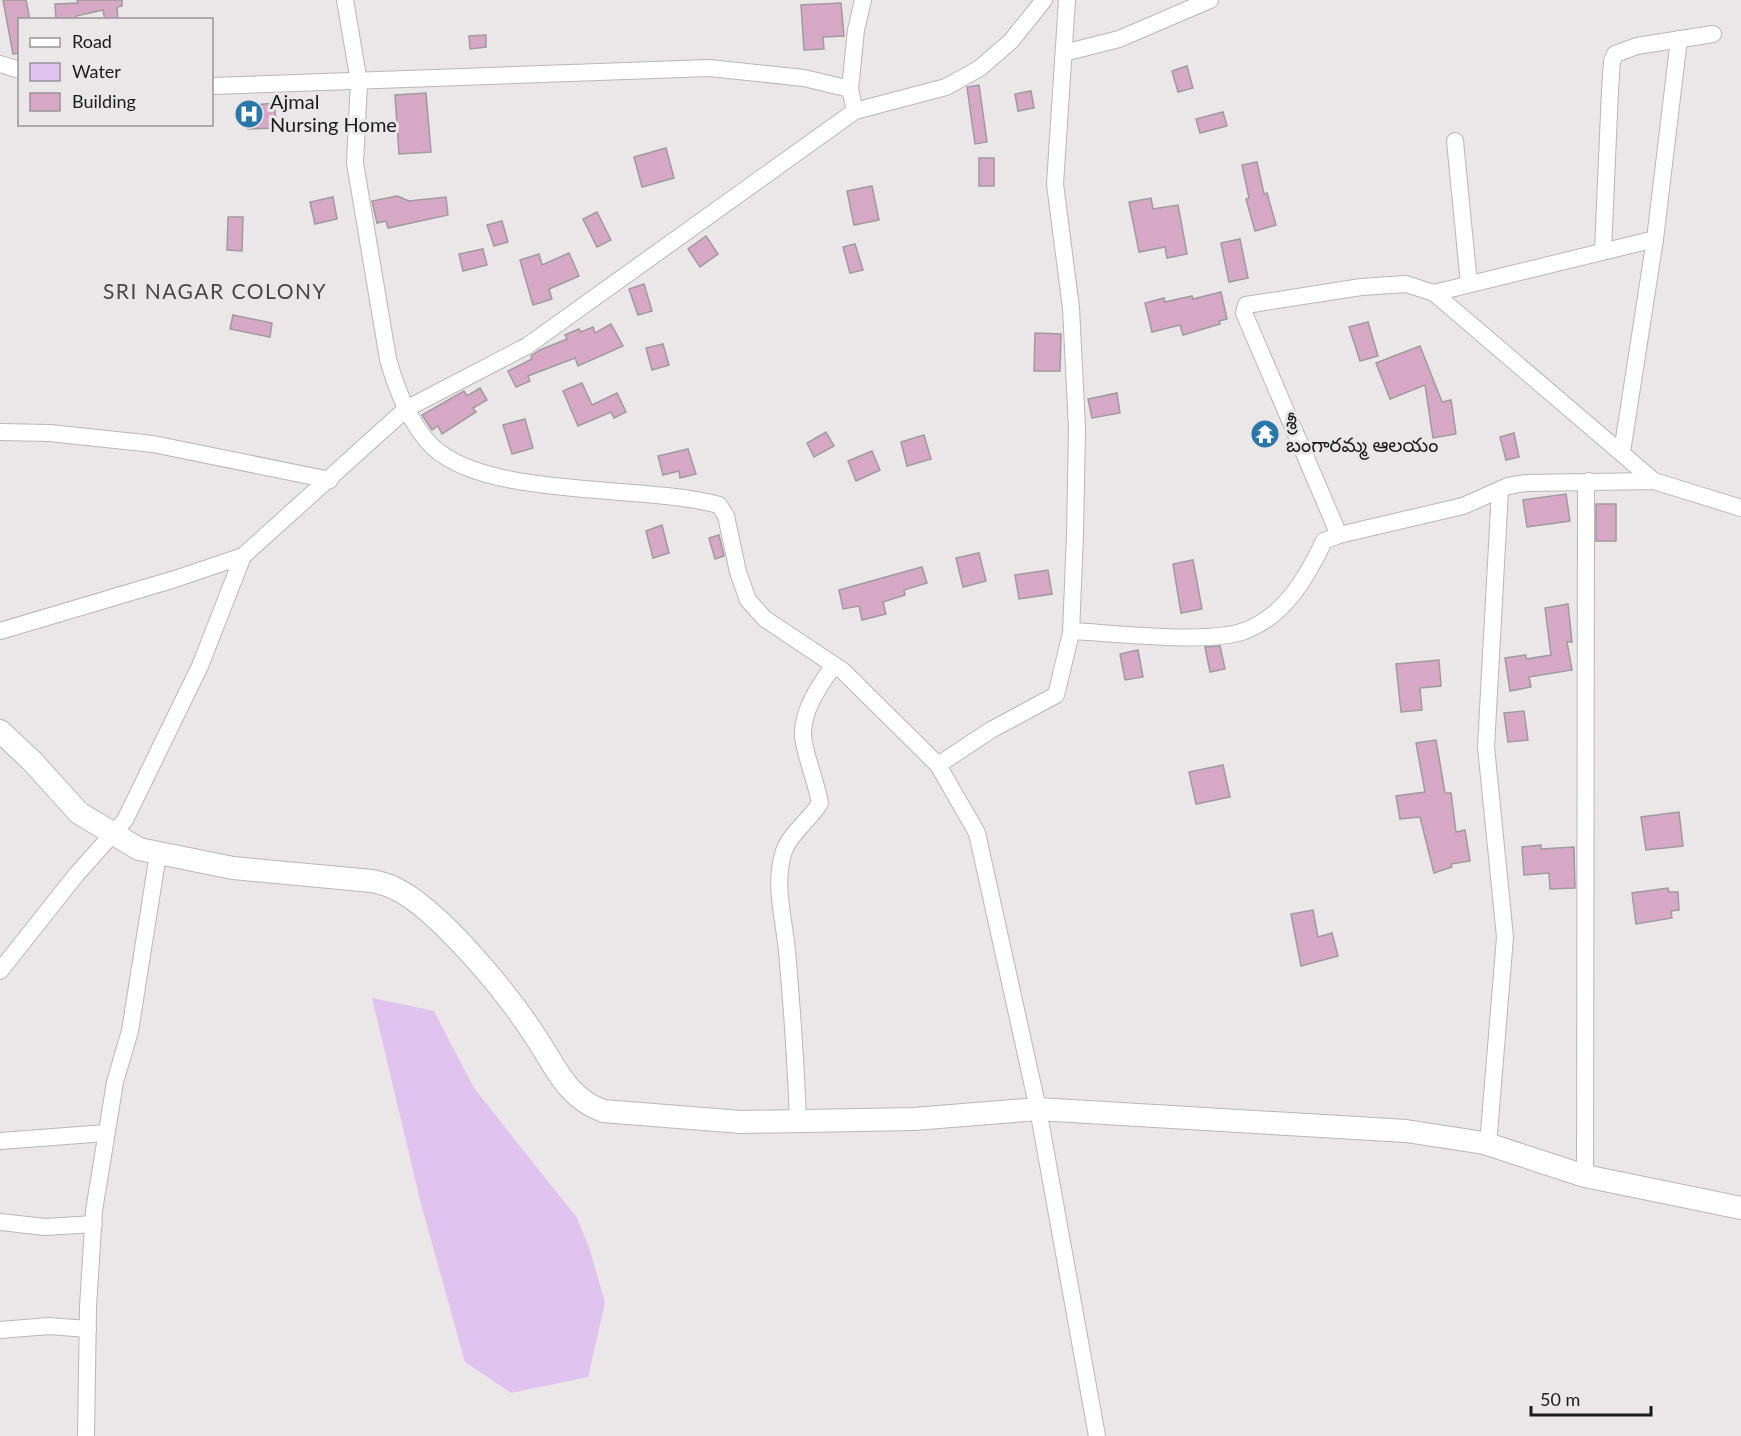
<svg xmlns="http://www.w3.org/2000/svg" width="1741" height="1436" viewBox="0 0 1741 1436" font-family="Lato,'Noto Sans Telugu',sans-serif">
<style>
.water{fill:#e0c2ee}
.building{fill:#d7a8c6;stroke:#9e9a9d;stroke-width:1.5}
.lines{fill:none;stroke-linecap:round;stroke-linejoin:round}
.street-casing{stroke:#bab6b7;stroke-width:18}
.secondary-casing{stroke:#bab6b7;stroke-width:24}
.street{stroke:#fff;stroke-width:16}
.secondary{stroke:#fff;stroke-width:22}
.labels{text-anchor:middle;stroke-width:6;stroke-linejoin:round;paint-order:stroke}
.poi-label{font-size:20px;fill:#1d1c1c;stroke:#ebe6e7;text-anchor:start}
.neighbourhood-label{font-size:21px;letter-spacing:1.5px;fill:#4a4647;stroke:#ebe6e7}
</style>
<rect width="100%" height="100%" fill="#ebe6e7"/>
<!-- water -->
<path class="water" d="M372,998L434,1011L474,1088L577,1218L590,1250L605,1303L588,1377L511,1393L465,1362L421,1204Z"/>
<!-- building -->
<g class="building">
<path d="M3,0H26L30,20H20V53L13,54Z"/>
<path d="M77,0H122V6L117,7L118,20H105L103,10L76,16V20H56L55,4L78,3Z"/>
<path d="M841,3L844,36L823,37L824,49L804,50L801,5Z"/>
<path d="M486,35V47L470,49L469,36Z"/>
<path d="M1187,66L1193,88L1178,92L1172,71Z"/>
<path d="M979,85L987,142L975,144L967,87Z"/>
<path d="M1031,91L1034,108L1018,111L1015,94Z"/>
<path d="M426,93L431,152L399,154L395,95Z"/>
<path d="M274,103L277,128L248,129L245,106Z"/>
<path d="M1223,112L1227,126L1200,133L1196,119Z"/>
<path d="M666,148L674,178L642,187L634,157Z"/>
<rect x="979" y="158" width="15" height="28"/>
<path d="M1257,162L1264,194L1267,193L1276,225L1255,231L1246,199L1249,198L1242,165Z"/>
<path d="M872,186L879,220L854,225L847,191Z"/>
<path d="M397,196L409,201L446,197L448,215L388,228L386,221L377,223L372,201Z"/>
<path d="M333,197L337,219L315,224L310,202Z"/>
<path d="M1151,198L1153,209L1178,205L1187,254L1167,258L1165,247L1139,252L1129,202Z"/>
<path d="M597,212L611,240L597,247L583,219Z"/>
<path d="M228,217H243L242,251L227,250Z"/>
<path d="M502,221L508,242L494,246L487,225Z"/>
<path d="M706,236L718,254L700,267L688,249Z"/>
<path d="M1240,239L1248,278L1229,282L1221,243Z"/>
<path d="M855,244L863,270L850,273L843,247Z"/>
<path d="M483,249L487,265L463,271L459,254Z"/>
<path d="M569,253L579,276L549,289L552,299L533,305L520,260L539,254L542,265Z"/>
<path d="M644,284L652,311L638,315L629,289Z"/>
<path d="M1221,292L1227,319L1219,321L1220,324L1183,335L1180,325L1152,332L1145,303L1164,298L1165,302L1192,296L1193,299Z"/>
<path d="M233,315L272,323L270,337L230,329Z"/>
<path d="M1368,322L1378,356L1360,361L1349,327Z"/>
<path d="M611,324L623,346L578,366L575,358L528,376L530,381L516,387L508,371L532,359L531,356L540,350L567,339L565,335L579,329L581,332L593,327L595,333Z"/>
<path d="M1035,333L1061,334L1060,371H1034Z"/>
<path d="M663,344L669,365L652,370L646,348Z"/>
<path d="M1420,346L1442,402L1451,400L1456,434L1433,438L1425,385L1390,399L1376,363Z"/>
<path d="M582,383L592,405L617,393L626,412L614,418L611,412L578,426L563,391Z"/>
<path d="M480,388L487,400L473,408L476,412L442,434L438,426L432,430L422,415L464,391L467,396Z"/>
<path d="M1117,393L1120,413L1092,418L1088,399Z"/>
<path d="M525,419L533,448L512,454L503,425Z"/>
<path d="M826,432L834,446L814,457L807,443Z"/>
<path d="M1514,433L1519,457L1506,460L1500,437Z"/>
<path d="M924,435L931,459L907,466L901,442Z"/>
<path d="M688,449L696,474L680,478L679,471L663,475L658,456Z"/>
<path d="M872,451L880,470L856,481L848,461Z"/>
<path d="M1566,494L1570,521L1527,527L1523,500Z"/>
<rect x="1596" y="504" width="20" height="37"/>
<path d="M662,525L669,553L653,558L646,531Z"/>
<path d="M719,535L724,556L715,559L709,538Z"/>
<path d="M979,553L986,581L963,587L956,558Z"/>
<path d="M1193,560L1202,609L1181,613L1173,564Z"/>
<path d="M922,567L927,583L904,590L905,595L883,602L886,614L862,620L859,606L843,609L839,590Z"/>
<path d="M1048,570L1052,594L1019,599L1015,575Z"/>
<path d="M1568,604L1572,642H1567L1572,670L1529,677L1531,687L1510,691L1505,658L1526,655V659L1551,655L1545,608Z"/>
<path d="M1220,646L1225,669L1210,672L1205,647Z"/>
<path d="M1138,650L1143,677L1125,680L1120,654Z"/>
<path d="M1439,660L1441,686L1420,688L1422,710L1401,712L1396,664Z"/>
<path d="M1524,711L1528,740L1508,742L1504,713Z"/>
<path d="M1436,740L1445,793H1451L1456,832L1465,830L1470,861L1451,864L1452,867L1434,873L1420,817L1400,819L1396,796L1425,792L1416,743Z"/>
<path d="M1223,765L1230,797L1196,804L1189,772Z"/>
<path d="M1679,812L1683,846L1646,850L1641,817Z"/>
<path d="M1541,845V849L1574,847L1575,888L1550,889L1549,873L1524,875L1522,847Z"/>
<path d="M1668,888L1669,892H1678L1679,910L1671,911L1672,918L1636,924L1632,893Z"/>
<path d="M1313,910L1318,937L1332,933L1338,956L1301,966L1291,914Z"/>
</g>
<g class="lines">
<!-- street casing -->
<g class="street-casing">
<g id="street">
<path d="M345,0L359,82L355,163L388,359C396,388 411,427 434,448C491,499 642,484 719,505L726,516L738,572L748,600L765,619L843,671L938,765L977,833L1038,1109L1097,1436"/>
<path d="M1064,53L1119,39L1210,0"/>
<path d="M0,64L20,70"/>
<path d="M212,86L709,68L804,78L850,89L855,111"/>
<path d="M850,89L856,30L863,0"/>
<path d="M1455,141L1469,284"/>
<path d="M1655,239L1679,39"/>
<path d="M1603,251L1610,90L1612,61L1615,54L1637,46L1713,34"/>
<path d="M1434,293L1654,481"/>
<path d="M0,432L50,433L153,444L330,480"/>
<path d="M1339,535L1244,313L1246,305L1361,287L1406,284L1434,293L1655,239L1622,452"/>
<path d="M0,631L175,579L243,556L406,409L527,346L855,111L946,87L980,68L1011,41L1044,0"/>
<path d="M1072,631C1113,633 1211,645 1247,630C1286,614 1307,577 1324,541L1339,535L1463,506L1508,486L1526,483L1654,481L1741,508"/>
<path d="M938,765L991,730L1056,695L1071,633L1075,535L1077,428L1071,308L1055,184L1067,0"/>
<path d="M0,971L76,875L125,820L200,666L243,556"/>
<path d="M798,1121C796,1065 792,1008 787,951C784,918 773,884 784,851C791,832 810,820 820,803C816,782 808,763 804,743C798,716 819,686 834,665"/>
<path d="M0,1141L106,1133"/>
<path d="M1488,1145L1505,937L1486,747L1500,490"/>
<path d="M1585,1176L1586,490L1589,481"/>
<path d="M0,1222L45,1227L94,1224"/>
<path d="M0,1330L49,1326L88,1329"/>
<path d="M86,1436L88,1307L94,1211L115,1082L130,1031L158,854"/>
</g>
</g>
<!-- secondary casing -->
<g class="secondary-casing">
<path id="secondary" d="M0,731L32,761L79,813L139,849L233,868L372,881C379,883 387,884 394,888C438,908 508,994 535,1036C556,1067 566,1097 603,1111L741,1122L914,1119L1038,1109L1406,1131L1484,1143L1585,1176L1741,1208"/>
</g>
<!-- street -->
<use href="#street" class="street"/>
<!-- secondary -->
<use href="#secondary" class="secondary"/>
</g>
<!-- icons -->
<defs>
<g id="hospital-disc" transform="scale(1.5)"><circle r="9.5" fill="#2976a9" stroke="#ebe6e7"/><path d="M-5-5h3v3.5h4V-5h3V5h-3V1.5h-4V5h-3Z" fill="#fff"/></g>
<g id="temple-disc" transform="scale(1.5)"><circle r="9.5" fill="#2976a9" stroke="#ebe6e7"/><path d="M0-6L5-2H3V0L6.5 2.5H4V6H1.5V3h-3V6H-4V2.5H-6.5L-3 0V-2H-5Z" fill="#fff"/></g>
</defs>
<g fill-rule="evenodd">
<use href="#hospital-disc" x="249" y="114"/>
<use href="#temple-disc" x="1265" y="434"/>
</g>
<g class="labels">
<!-- poi labels -->
<g class="poi-label">
<text x="270" y="109">Ajmal<tspan x="270" dy="23">Nursing Home</tspan></text>
<text x="1286" y="429">శ్రీ<tspan x="1286" dy="23">బంగారమ్మ ఆలయం</tspan></text>
</g>
<!-- neighbourhood labels -->
<g class="neighbourhood-label">
<text x="215" y="299">SRI NAGAR COLONY</text>
</g>
</g>
<!-- legend -->
<rect x="18" y="18" width="195" height="108" fill="#ebe6e7" stroke="#999596" stroke-width="1.5"/>
<rect x="30" y="38" width="30" height="9" fill="#ffffff" stroke="#999596" stroke-width="1.5"/>
<text x="72" y="48" font-size="18" fill="#1d1c1c">Road</text>
<rect x="30" y="63" width="30" height="18" fill="#e0c2ee" stroke="#999596" stroke-width="1.5"/>
<text x="72" y="78" font-size="18" fill="#1d1c1c">Water</text>
<rect x="30" y="93" width="30" height="18" fill="#d7a8c6" stroke="#999596" stroke-width="1.5"/>
<text x="72" y="108" font-size="18" fill="#1d1c1c">Building</text>
<!-- scale -->
<path d="M1531 1406v9h120v-9" fill="none" stroke="#1d1c1c" stroke-width="3"/>
<text x="1540" y="1406" font-size="18" fill="#1d1c1c" stroke="#ebe6e7" stroke-width="4.5" paint-order="stroke">50 m</text>
</svg>
